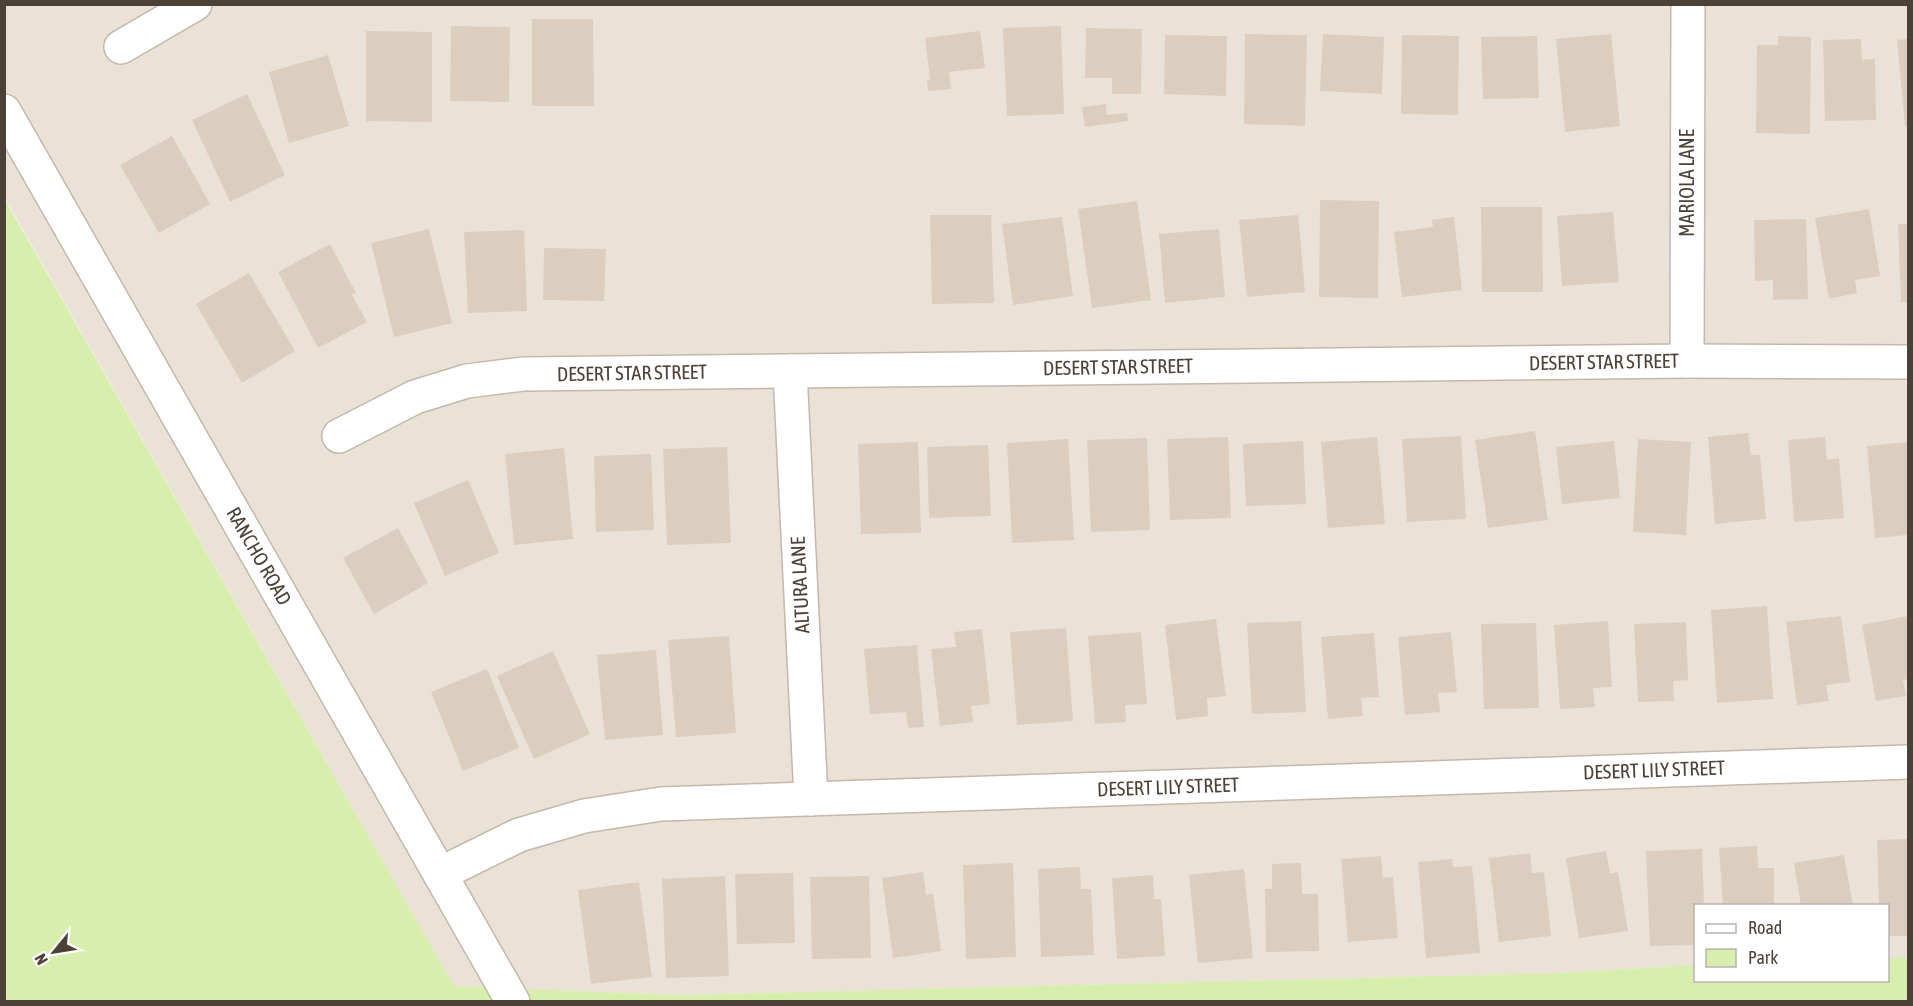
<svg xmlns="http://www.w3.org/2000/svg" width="1913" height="1006" viewBox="0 0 1913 1006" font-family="'Asap Condensed',sans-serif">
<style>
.residential{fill:#eae2d6}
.green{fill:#d7eead}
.building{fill:#dccebf}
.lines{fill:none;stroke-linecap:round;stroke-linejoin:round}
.street-casing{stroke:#c3b8aa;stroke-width:36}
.street{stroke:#fff;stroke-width:33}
.labels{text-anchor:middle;stroke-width:5;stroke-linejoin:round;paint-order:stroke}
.street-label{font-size:20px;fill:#4b4136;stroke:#fff}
</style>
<rect width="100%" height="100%" fill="#f6f1e9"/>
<!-- residential -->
<path class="residential" d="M4,5H1908V958H1888V906H1696L1695,965L1560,973L679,995L454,986L5,198Z"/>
<!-- green -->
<path class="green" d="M4,198L454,986L679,995L1560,973L1695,965L1696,980H1888V958H1908V1001H5Z"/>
<!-- building -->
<g class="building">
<path d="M532,19H593L594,106H532Z"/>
<path d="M451,26L510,27L509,102L450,101Z"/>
<path d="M1061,26L1064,114L1007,116L1003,28Z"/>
<path d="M1086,28L1142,29L1141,94H1112V78H1085Z"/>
<path d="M366,31L432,32V122L366,121Z"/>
<path d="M980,31L985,68L949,72L951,89L928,91L927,80H930L925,38Z"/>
<path d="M1245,34L1307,35L1305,126L1244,124Z"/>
<path d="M1323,34L1384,37L1382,94L1320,91Z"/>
<path d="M1611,34L1620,126L1565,132L1556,39Z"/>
<path d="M1165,35L1227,36L1226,96L1164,94Z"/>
<path d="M1402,35L1459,36L1458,115L1401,114Z"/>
<path d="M1537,36L1539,98L1483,99L1481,37Z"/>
<path d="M1778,36L1811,37L1810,134L1756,133L1757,45H1778Z"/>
<path d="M1861,39L1862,60L1875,59L1876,120L1825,121L1823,40Z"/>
<path d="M1908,39V126L1905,127L1897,40Z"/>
<path d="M328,55L349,126L289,143L269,72Z"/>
<path d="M247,94L285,175L230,202L192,120Z"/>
<path d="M1106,104L1107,115L1127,113L1128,121L1085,127L1082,107Z"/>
<path d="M172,136L210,204L159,233L120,165Z"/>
<path d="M1320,200L1379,201L1378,298L1319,297Z"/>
<path d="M1137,201L1151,300L1092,308L1078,209Z"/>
<path d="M1481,207H1542L1543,292H1482Z"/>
<path d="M1869,209L1880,276L1855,280L1857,293L1829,299L1815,218Z"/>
<path d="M1613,212L1619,282L1562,286L1557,216Z"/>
<path d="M930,215H991L994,303L932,304Z"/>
<path d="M1298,215L1305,292L1247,297L1239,220Z"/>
<path d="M1062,217L1073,296L1013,305L1002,224Z"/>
<path d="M1454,217L1462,290L1402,297L1394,232L1433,227L1432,220Z"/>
<path d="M1806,219L1808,299L1773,300V280L1755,281L1754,220Z"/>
<path d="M1898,224H1908V302H1901Z"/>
<path d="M429,229L452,323L394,337L371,243Z"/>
<path d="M1219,229L1225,297L1165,303L1159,234Z"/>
<path d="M524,230L527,311L468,313L464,232Z"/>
<path d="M330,244L356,293L352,295L367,322L318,348L278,272Z"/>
<path d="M544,248L606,249L604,301L543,300Z"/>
<path d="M249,273L295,351L242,383L196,304Z"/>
<path d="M1535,431L1548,520L1488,528L1475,440Z"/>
<path d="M1748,433L1751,455H1760L1766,519L1715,524L1708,437Z"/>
<path d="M1461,436L1466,519L1407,522L1402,439Z"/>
<path d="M1228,437L1231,518L1170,520L1167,439Z"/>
<path d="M1377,437L1385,524L1328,528L1321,442Z"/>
<path d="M1825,437L1827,460L1839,458L1844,518L1794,522L1788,440Z"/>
<path d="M1147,438L1150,530L1091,532L1087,440Z"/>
<path d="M1068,439L1074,540L1012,543L1007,443Z"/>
<path d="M1638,439L1691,442L1686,535L1633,532Z"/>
<path d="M1303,441L1306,504L1246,506L1243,444Z"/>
<path d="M1614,441L1620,498L1562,504L1556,447Z"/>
<path d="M918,442L921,533L861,534L858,444Z"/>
<path d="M1908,442V535L1875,538L1867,446Z"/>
<path d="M988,445L991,516L929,518L927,447Z"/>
<path d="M727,447L731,543L667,545L663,449Z"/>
<path d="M564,448L573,539L514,545L505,454Z"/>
<path d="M651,454L654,530L596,532L594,456Z"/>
<path d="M468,480L499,553L445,576L414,503Z"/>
<path d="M398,528L428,583L374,614L343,558Z"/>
<path d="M1767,606L1773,699L1717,703L1711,610Z"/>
<path d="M1841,616L1850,682L1826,685L1829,701L1797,705L1786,622Z"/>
<path d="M1908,616V679L1903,680L1906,696L1876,701L1862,625Z"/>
<path d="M1216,619L1226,696L1207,698L1208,716L1176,720L1165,625Z"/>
<path d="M1301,621L1306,712L1252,714L1247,623Z"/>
<path d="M1608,621L1612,687L1593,688L1595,707L1560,709L1554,625Z"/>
<path d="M1686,622L1688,680L1673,681L1674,701L1638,702L1634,624Z"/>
<path d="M1536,623L1539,708L1484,709L1481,624Z"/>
<path d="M1066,628L1073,721L1017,725L1010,632Z"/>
<path d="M982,629L990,704L971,706L973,722L940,726L931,649L956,647L954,632Z"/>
<path d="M1141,632L1147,704L1125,705L1126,722L1095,724L1088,636Z"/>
<path d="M1451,632L1457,692L1438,693L1440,712L1405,715L1398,637Z"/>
<path d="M1374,633L1379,697L1361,698L1363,716L1328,719L1321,637Z"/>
<path d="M729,636L736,733L676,737L668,640Z"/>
<path d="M917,645L924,727L908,728L906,712L870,714L864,649Z"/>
<path d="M656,650L663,735L605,740L597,655Z"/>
<path d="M553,651L590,734L534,759L497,676Z"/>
<path d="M487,669L519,748L463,771L431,692Z"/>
<path d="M1908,839V936H1888V906H1879L1877,840Z"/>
<path d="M1757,846L1758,868H1774V906H1723L1719,848Z"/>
<path d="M1702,849L1704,906H1696V945L1650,946L1646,851Z"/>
<path d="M1606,851L1610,874L1618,872L1628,931L1579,938L1566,858Z"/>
<path d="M1530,853L1532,873L1544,872L1551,936L1499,942L1489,858Z"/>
<path d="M1844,855L1853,906H1801L1794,863Z"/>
<path d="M1381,856L1383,878L1393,877L1398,938L1348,942L1341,859Z"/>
<path d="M1452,859L1453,867L1472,866L1480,953L1426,958L1418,862Z"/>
<path d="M1013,863L1016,957L966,959L963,865Z"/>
<path d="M1301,863L1302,894H1318L1319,951L1266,952L1265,889H1272V864Z"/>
<path d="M1080,867L1081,889H1091L1094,955L1041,957L1038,869Z"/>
<path d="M1244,869L1253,958L1198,963L1189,875Z"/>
<path d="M923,872L926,895L933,893L941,951L893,958L882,878Z"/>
<path d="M793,873L795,943L737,944L735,874Z"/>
<path d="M1153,875L1154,899H1161L1165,956L1117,959L1112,878Z"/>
<path d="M725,876L729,976L666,978L662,879Z"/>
<path d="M869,876L871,958L812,959L810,877Z"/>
<path d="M639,882L652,977L591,984L578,890Z"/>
</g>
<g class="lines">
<!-- street casing -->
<g class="street-casing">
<g id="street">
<path d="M121,47L195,4"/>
<path d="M4,111L513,1002"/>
<path d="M1687,361L1688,4"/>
<path d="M790,371L811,799"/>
<path d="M339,436L415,397L467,381L524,374L1687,361L1908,362"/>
<path d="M440,874L519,835L584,816L661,804L1908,762"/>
</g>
</g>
<!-- street -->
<use href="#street" class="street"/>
</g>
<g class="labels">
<!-- street labels -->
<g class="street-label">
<text transform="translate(1687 183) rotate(-90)" y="7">MARIOLA LANE</text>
<text transform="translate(1604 362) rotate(-1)" y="7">DESERT STAR STREET</text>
<text transform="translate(1118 367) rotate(-1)" y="7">DESERT STAR STREET</text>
<text transform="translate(632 373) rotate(-1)" y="7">DESERT STAR STREET</text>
<text transform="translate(259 556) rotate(60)" y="7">RANCHO ROAD</text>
<text transform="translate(800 585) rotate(-93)" y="7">ALTURA LANE</text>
<text transform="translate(1654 770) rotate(-2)" y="7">DESERT LILY STREET</text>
<text transform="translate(1168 787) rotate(-2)" y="7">DESERT LILY STREET</text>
</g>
</g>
<!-- border -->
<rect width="1913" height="1006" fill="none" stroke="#4b4136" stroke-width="12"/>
<!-- legend -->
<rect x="1694" y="904" width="195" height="78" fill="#ffffff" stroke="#b7b3af" stroke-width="1.5"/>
<rect x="1706" y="924" width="30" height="9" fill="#ffffff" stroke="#b7b3af" stroke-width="1.5"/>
<text x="1748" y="934" font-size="18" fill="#4b4136">Road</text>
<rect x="1706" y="949" width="30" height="18" fill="#d7eead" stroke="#b7b3af" stroke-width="1.5"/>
<text x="1748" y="964" font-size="18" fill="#4b4136">Park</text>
<!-- north arrow -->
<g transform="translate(54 952) rotate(240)" stroke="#ffffff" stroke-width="4.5" paint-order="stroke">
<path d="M0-4.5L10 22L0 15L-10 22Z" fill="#4b4136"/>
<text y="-9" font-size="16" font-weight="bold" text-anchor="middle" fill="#4b4136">N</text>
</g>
</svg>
